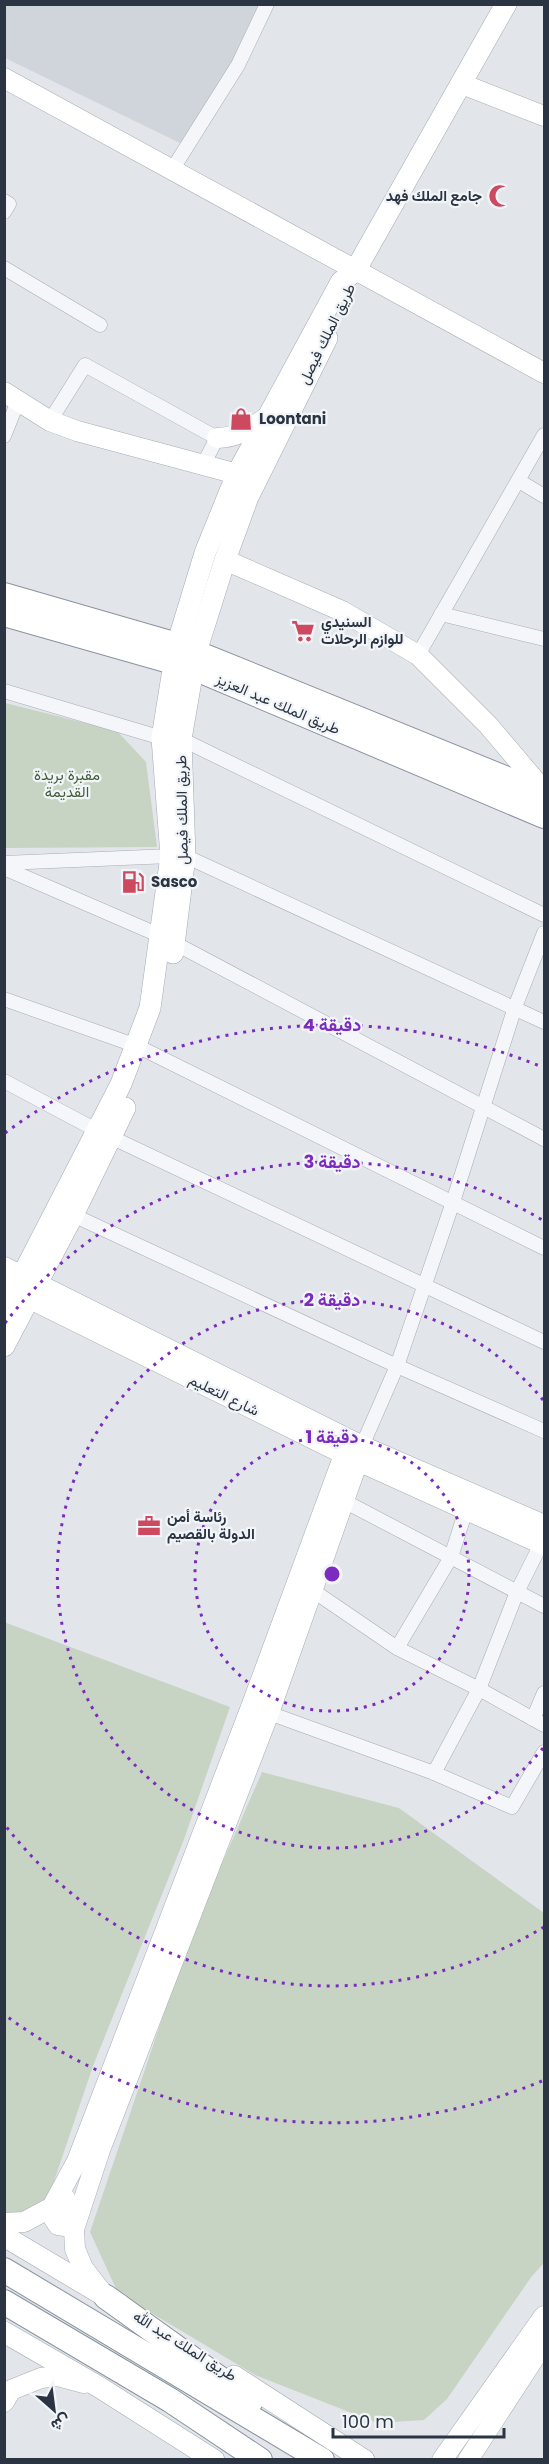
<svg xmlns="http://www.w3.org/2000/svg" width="549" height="2464" viewBox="0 0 549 2464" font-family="Poppins,Vazirmatn,sans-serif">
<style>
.built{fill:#d0d5dc}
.green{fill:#c8d4c3}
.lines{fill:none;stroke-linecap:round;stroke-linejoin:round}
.street-casing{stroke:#a7adb4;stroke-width:15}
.secondary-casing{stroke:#a7adb4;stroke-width:21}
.primary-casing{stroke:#a2aab6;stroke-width:22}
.highway-casing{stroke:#8a93a1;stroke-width:26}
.street{stroke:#f5f6f9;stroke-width:14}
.secondary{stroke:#fff;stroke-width:20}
.primary{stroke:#fff;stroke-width:21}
.highway{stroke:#fff;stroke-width:24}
.ring{fill:none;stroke:#7b2cbf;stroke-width:3;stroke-dasharray:3 6}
.labels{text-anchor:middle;stroke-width:4.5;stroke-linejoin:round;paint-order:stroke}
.poi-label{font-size:15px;font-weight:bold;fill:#2a3442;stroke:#f2f5f8;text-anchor:start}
.street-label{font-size:15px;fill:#2a3442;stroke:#f2f5f8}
.park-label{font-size:15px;fill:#405e38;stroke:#f2f5f8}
.centre{fill:#7b2cbf;stroke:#f2f5f8;stroke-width:3}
.ring-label{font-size:18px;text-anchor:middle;font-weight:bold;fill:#7b2cbf;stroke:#f2f5f8;stroke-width:4.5;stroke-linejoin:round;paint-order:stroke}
</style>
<rect width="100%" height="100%" fill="#e2e6ea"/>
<!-- built -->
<path class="built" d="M4,5H260L226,79L184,145L5,58Z"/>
<!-- green -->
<g class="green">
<path d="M5,703L117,731L146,762L157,847L5,848Z"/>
<path d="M4,1622L230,1707L183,1842L93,2066L48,2199L18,2215L4,2214Z"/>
<path d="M262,1772L399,1808L544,1913V2263L532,2276L447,2399L424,2420L377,2423L255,2375L118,2293L90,2232L189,1939Z"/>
</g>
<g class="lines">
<!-- street casing -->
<g class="street-casing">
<g id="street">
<path d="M172,170L238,65L267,4"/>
<path d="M4,201L9,204L4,212"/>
<path d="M4,268L100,325"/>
<path d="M50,421L85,365L217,438L204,463"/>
<path d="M4,436L18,401"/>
<path d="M519,481L544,496"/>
<path d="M441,614L544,639"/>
<path d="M418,655L544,435"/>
<path d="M4,691L162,738"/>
<path d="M181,739L544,915"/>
<path d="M185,856L544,1022"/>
<path d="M4,863L171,856"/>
<path d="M4,868L161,936L544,1139"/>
<path d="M4,999L137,1046L544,1248"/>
<path d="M4,1081L98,1131L544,1342"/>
<path d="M73,1215L397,1366L544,1431"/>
<path d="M362,1446L397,1366L453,1202L515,1007L544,933"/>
<path d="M342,1500L544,1606"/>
<path d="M312,1590L397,1648L479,1689L544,1725"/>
<path d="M397,1648L451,1557L466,1510"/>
<path d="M269,1713L434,1773L512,1807L544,1752"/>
<path d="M533,1719L544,1693"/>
<path d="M434,1773L479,1689L517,1592L541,1544"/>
</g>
</g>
<!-- secondary casing -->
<g class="secondary-casing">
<g id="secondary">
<path d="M4,78L544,373"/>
<path d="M462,84L544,116"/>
<path d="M4,392L50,421L77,431L237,474"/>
<path d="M217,438C238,438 252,427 269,416"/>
<path d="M225,560L342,611L418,655L488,725L544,791"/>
<path d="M4,1267L362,1446L544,1525"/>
<path d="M4,1286L358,1461L544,1545"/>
<path d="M65,2198L54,2219L58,2225L65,2226L75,2207"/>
<path d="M4,2223L24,2222L52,2207L77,2161L251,1707L344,1455"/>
<path d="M104,2295L83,2268L75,2249L74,2229L100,2150L269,1713L358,1461"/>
<path d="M4,2402L11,2390L41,2378L58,2376L84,2383"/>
<path d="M442,2460L544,2316"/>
<path d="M468,2460L544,2343"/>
</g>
</g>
<!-- primary casing -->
<g class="primary-casing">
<g id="primary">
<path d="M173,953L185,856L181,739L196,652L225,560L248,497L327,338"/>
<path d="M4,1311L121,1084L150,1008L171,856L162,738L177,645L205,553L237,474L341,282L355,271L506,4"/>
<path d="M4,1346L73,1215L125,1108"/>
<path d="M4,2236L120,2305"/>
<path d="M4,2332L99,2387L214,2460"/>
<path d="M234,2376L364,2460"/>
</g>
</g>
<!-- highway casing -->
<g class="highway-casing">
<g id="highway">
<path d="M4,595L177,645L544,794"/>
<path d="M4,614L194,668L544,816"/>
<path d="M4,2270L322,2460"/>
<path d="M106,2297L251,2401"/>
<path d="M4,2302L170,2400L260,2460"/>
</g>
</g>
<!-- street -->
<use href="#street" class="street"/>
<!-- secondary -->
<use href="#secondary" class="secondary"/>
<!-- primary -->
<use href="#primary" class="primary"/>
<!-- highway -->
<use href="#highway" class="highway"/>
</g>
<!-- distance rings -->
<g class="ring">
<circle cx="332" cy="1574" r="137"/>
<path d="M543 1748A274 274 0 1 1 543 1400"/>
<path d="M544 1927A412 412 0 0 1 5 1825M5 1323A412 412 0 0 1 544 1221"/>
<path d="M542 2081A549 549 0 0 1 5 2015M5 1133A549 549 0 0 1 542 1067"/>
</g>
<!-- icons -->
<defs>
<g id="mosque-bare" transform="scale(1.8)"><path d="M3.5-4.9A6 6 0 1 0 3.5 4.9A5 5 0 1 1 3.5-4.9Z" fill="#cd4960" stroke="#f2f5f8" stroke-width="2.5" paint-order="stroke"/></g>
<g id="shop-bare" transform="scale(1.8)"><path d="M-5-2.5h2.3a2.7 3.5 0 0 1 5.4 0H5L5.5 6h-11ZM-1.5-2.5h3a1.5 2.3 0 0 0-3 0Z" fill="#cd4960" stroke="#f2f5f8" stroke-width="2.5" paint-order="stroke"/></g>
<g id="supermarket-bare" transform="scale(1.8)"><path d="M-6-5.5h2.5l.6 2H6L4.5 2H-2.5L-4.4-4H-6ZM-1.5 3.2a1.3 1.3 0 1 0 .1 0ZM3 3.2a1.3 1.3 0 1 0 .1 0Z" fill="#cd4960" stroke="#f2f5f8" stroke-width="2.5" paint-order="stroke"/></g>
<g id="fuel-bare" transform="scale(1.8)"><path d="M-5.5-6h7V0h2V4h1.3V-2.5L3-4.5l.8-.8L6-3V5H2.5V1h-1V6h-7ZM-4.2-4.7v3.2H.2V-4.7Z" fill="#cd4960" stroke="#f2f5f8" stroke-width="2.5" paint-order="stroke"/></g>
<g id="office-bare" transform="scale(1.8)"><path d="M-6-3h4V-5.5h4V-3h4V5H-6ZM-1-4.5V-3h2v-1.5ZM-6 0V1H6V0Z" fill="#cd4960" stroke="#f2f5f8" stroke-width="2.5" paint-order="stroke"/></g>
</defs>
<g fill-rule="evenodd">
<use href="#mosque-bare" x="500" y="196"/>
<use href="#shop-bare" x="241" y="419"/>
<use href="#supermarket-bare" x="303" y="631"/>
<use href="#fuel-bare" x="133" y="882"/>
<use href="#office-bare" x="149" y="1526"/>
</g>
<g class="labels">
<!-- poi labels -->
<g class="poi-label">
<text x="482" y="201" text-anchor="end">جامع الملك فهد</text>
<text x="259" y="424">Loontani</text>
<text x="321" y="627">السنيدي<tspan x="321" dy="17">للوازم الرحلات</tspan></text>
<text x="151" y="887">Sasco</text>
<text x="167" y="1522">رئاسة أمن<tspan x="167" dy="17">الدولة بالقصيم</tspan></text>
</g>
<!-- street labels -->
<g class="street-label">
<text transform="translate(327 334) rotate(-64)" y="5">طريق الملك فيصل</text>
<text transform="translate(278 704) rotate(23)" y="5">طريق الملك عبد العزيز</text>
<text transform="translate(182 810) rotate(-91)" y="5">طريق الملك فيصل</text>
<text transform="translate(224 1395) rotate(26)" y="5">شارع التعليم</text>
<text transform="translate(185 2346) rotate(32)" y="5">طريق الملك عبد الله</text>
</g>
<!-- park labels -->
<g class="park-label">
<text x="67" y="780">مقبرة بريدة<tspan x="67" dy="17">القديمة</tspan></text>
</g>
</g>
<circle cx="332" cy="1574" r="9" class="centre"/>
<g class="ring-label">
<text x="332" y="1031">4 دقيقة</text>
<text x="332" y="1168">3 دقيقة</text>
<text x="332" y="1306">2 دقيقة</text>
<text x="332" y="1443">1 دقيقة</text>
</g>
<!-- border -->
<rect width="549" height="2464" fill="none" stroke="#2a3442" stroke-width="12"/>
<!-- north arrow -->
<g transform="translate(54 2410) rotate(152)" stroke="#f2f5f8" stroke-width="4.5" paint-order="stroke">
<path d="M0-4.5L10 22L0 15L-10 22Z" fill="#2a3442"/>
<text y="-9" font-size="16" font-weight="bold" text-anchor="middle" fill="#2a3442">ش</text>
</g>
<!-- scale -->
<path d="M333 2428v9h171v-9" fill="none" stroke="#2a3442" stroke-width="3"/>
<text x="342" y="2428" font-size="18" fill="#2a3442" stroke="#f2f5f8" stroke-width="4.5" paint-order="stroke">100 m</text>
</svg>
